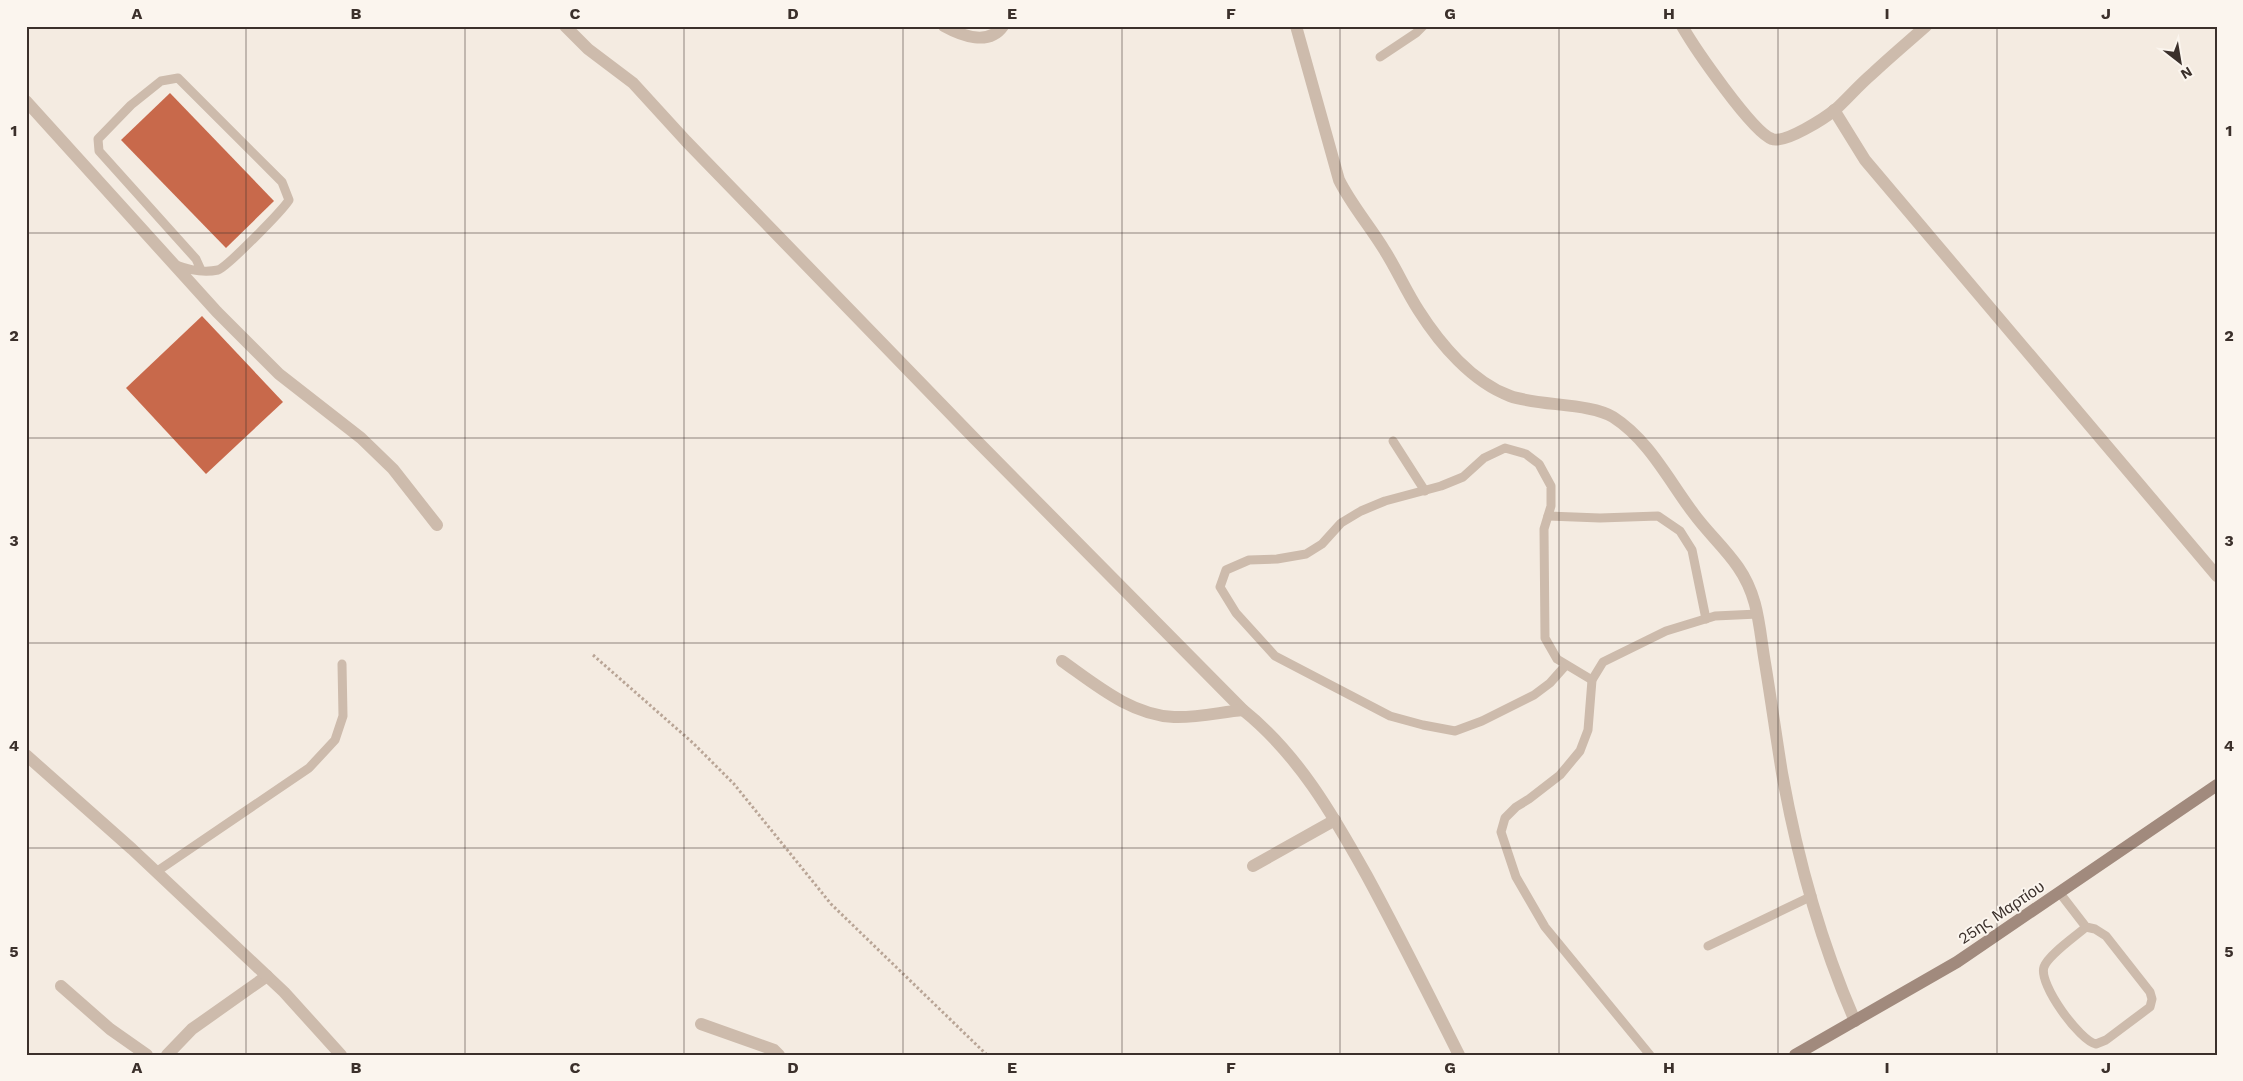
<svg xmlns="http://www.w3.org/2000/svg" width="2243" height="1081" viewBox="0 0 2243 1081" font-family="'Work Sans',sans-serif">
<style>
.building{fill:#c8694b}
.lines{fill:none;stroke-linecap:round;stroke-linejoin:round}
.path{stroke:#b9a596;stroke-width:3;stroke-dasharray:2.5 2.5;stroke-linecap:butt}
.service{stroke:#cdbbac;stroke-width:9}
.minor{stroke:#cdbbac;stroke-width:12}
.tertiary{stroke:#cdbbac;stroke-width:12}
.secondary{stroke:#a18a7d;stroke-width:12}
.grid{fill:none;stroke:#3b302b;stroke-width:1;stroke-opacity:0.55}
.labels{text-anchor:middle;stroke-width:4;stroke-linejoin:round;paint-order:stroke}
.street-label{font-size:16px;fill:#3b302b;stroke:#fbf5ee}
.neatline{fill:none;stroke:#3b302b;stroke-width:2}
.grid-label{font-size:16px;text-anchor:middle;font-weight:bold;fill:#3b302b}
</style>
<rect width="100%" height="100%" fill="#f4ebe1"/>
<!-- building -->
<g class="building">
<path d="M170,93L274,201L226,248L121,140Z"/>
<path d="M202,316L283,402L206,474L126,388Z"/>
</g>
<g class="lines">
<!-- path -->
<path class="path" d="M593,655L693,743L734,784L831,904L987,1055"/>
<!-- service -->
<g class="service">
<path d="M1380,57L1416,33L1423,26"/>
<path d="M176,265C189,270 204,273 218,270C227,267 282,211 289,200L282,182L178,78L161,81L131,105L98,139L99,151L196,259L201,270"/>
<path d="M1393,441L1425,491"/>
<path d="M1548,516L1600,518L1658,516L1680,531L1692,550L1706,619"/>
<path d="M1566,665L1550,683L1534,695L1482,721L1455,731L1423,725L1390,716L1275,656L1236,613L1220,587L1226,570L1249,560L1277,559L1306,554L1322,544L1341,523L1361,511L1385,501L1441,486L1463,477L1484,458L1505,448L1526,454L1539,464L1551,486V506L1544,529L1545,638L1557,659L1592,680"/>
<path d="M156,872L309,768L335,740L343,716L342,664"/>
<path d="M2059,892L2086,927L2095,929L2106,936L2150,992L2152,999L2150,1007L2106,1040L2096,1044C2080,1041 2038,984 2044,967C2048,955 2076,936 2086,927"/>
<path d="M1708,946L1812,896"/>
<path d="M1650,1055L1545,927L1516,877L1501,832L1505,818L1516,807L1529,799L1560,775L1580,751L1588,730L1592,680L1603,662L1666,631L1715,616L1758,614"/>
</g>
<!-- minor -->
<g class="minor">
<path d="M565,26L588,49L633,83L686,141L974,438L1243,710C1298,754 1333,815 1367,876C1399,935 1429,995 1459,1055"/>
<path d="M944,26C962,36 989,46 1003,26"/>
<path d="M1296,26L1339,180C1352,206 1370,226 1385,251C1397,270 1406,291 1419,311C1440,344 1472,382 1510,396C1538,406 1591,403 1613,417C1649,440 1669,481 1694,514C1708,533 1725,548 1738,567C1759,597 1759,628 1765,663C1771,699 1776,736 1782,773C1797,856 1821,943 1855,1021"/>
<path d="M1682,26C1694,47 1752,132 1772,139C1785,144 1825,118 1836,109C1848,98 1859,85 1872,74C1889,58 1908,42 1926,26"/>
<path d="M26,101L217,312L279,374L361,438L393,469L437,525"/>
<path d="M1834,110L1865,160L2217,576"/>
<path d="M1062,661C1096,685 1131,715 1174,717C1197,718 1221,712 1243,710"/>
<path d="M1253,866L1335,820"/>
<path d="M61,986L110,1029L147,1055"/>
<path d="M701,1024L774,1050L779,1055"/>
<path d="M167,1055L192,1029L267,976"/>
</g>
<!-- tertiary -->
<path class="tertiary" d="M26,755L132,849L284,992L341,1055"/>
<!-- secondary -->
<path class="secondary" d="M1795,1055L1957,962L2217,785"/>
</g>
<!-- grid -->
<path class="grid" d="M246,26V1055M465,26V1055M684,26V1055M903,26V1055M1122,26V1055M1340,26V1055M1559,26V1055M1778,26V1055M1997,26V1055M26,233H2217M26,438H2217M26,643H2217M26,848H2217"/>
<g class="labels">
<!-- street labels -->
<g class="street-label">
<text transform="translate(2001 912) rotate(-34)" y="6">25ης Μαρτίου</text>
</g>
</g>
<!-- border -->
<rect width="2243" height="1081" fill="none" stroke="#fbf5ee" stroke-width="55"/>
<!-- north arrow -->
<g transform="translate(2180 62) rotate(149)" stroke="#fbf5ee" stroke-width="4" paint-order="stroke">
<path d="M0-4L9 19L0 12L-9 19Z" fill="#3b302b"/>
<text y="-8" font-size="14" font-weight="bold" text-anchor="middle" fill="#3b302b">N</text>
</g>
<rect x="28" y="28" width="2188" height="1026" class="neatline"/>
<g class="grid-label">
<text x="137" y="19">A</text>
<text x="356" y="19">B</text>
<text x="575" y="19">C</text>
<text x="793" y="19">D</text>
<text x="1012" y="19">E</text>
<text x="1231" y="19">F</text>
<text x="1450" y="19">G</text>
<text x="1669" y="19">H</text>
<text x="1887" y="19">I</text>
<text x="2106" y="19">J</text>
<text x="14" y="136">1</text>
<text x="2229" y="136">1</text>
<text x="14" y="341">2</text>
<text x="2229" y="341">2</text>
<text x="14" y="546">3</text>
<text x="2229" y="546">3</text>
<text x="14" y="751">4</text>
<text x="2229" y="751">4</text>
<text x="14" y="957">5</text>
<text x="2229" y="957">5</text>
<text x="137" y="1073">A</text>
<text x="356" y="1073">B</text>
<text x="575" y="1073">C</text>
<text x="793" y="1073">D</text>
<text x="1012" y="1073">E</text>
<text x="1231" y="1073">F</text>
<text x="1450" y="1073">G</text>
<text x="1669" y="1073">H</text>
<text x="1887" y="1073">I</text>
<text x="2106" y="1073">J</text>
</g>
</svg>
